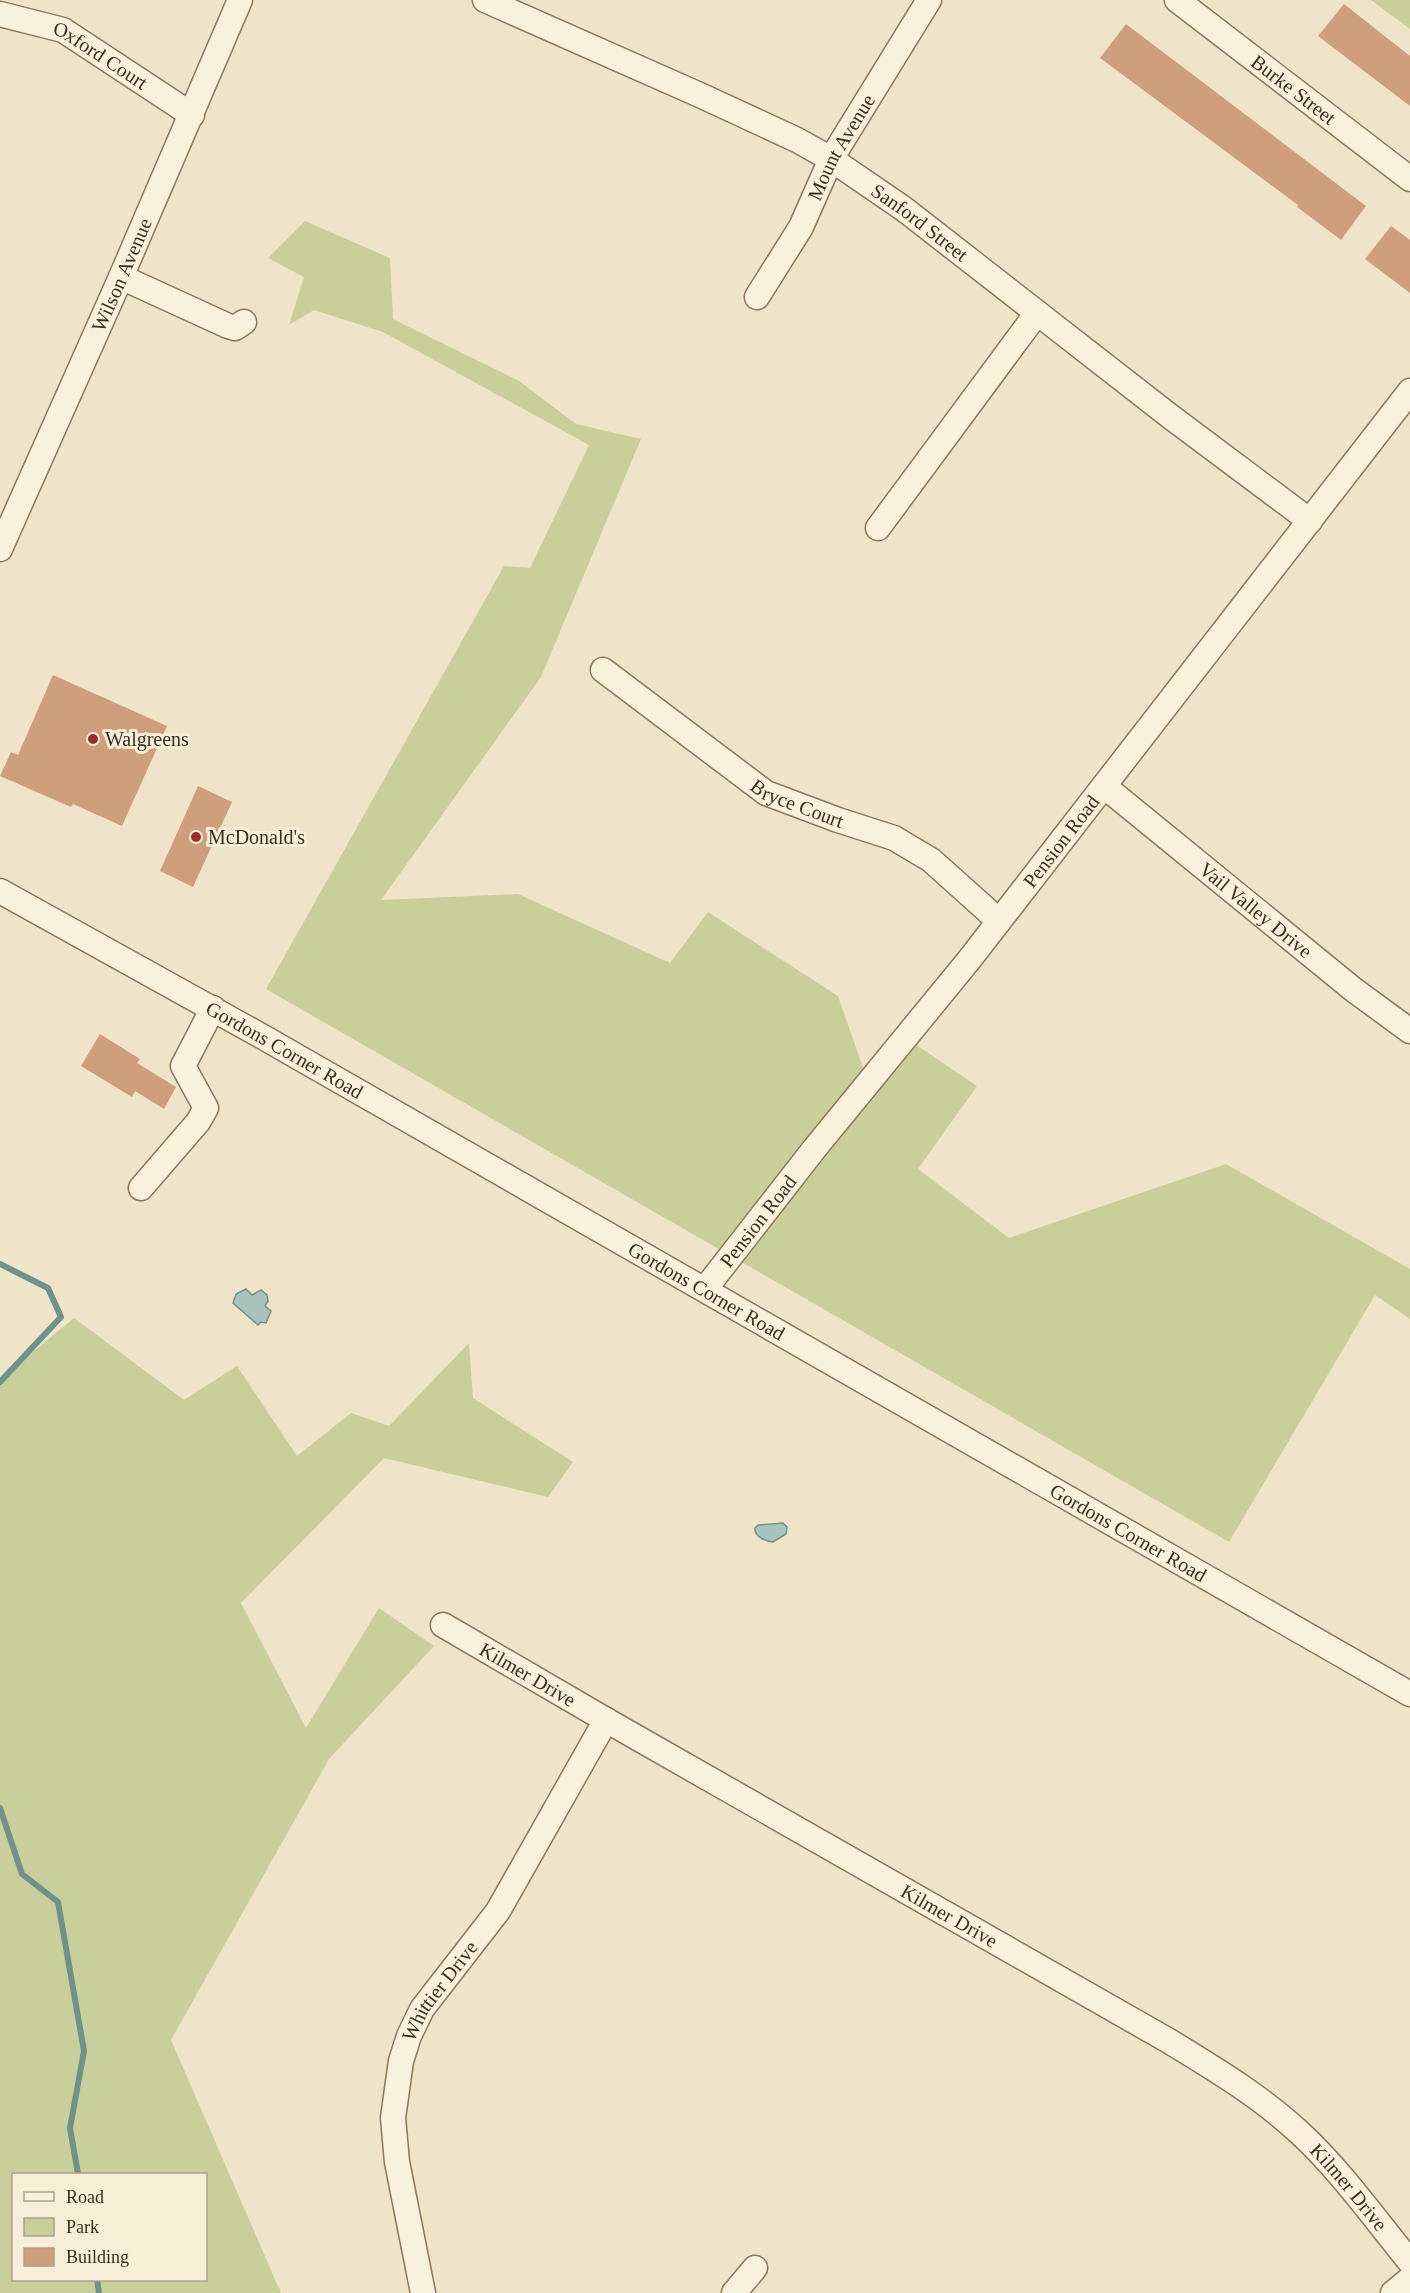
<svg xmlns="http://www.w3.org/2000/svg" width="1410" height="2293" viewBox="0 0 1410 2293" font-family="Georgia,serif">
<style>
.green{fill:#c9cf9b;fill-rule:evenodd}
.water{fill:#a9c4bc;stroke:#6f938a;stroke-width:1.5}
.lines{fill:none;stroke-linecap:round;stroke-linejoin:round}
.stream{stroke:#6f938a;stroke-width:6}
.building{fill:#cf9f7d}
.minor-casing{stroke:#8d765c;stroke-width:27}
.minor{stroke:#faf1dc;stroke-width:24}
.poi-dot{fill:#9e2a2b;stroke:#f7eed8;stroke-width:2}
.labels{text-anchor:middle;stroke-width:6;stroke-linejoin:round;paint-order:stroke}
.street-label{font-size:20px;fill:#3d2e20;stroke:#f7eed8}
.poi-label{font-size:20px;fill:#3d2e20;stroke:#f7eed8;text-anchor:start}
</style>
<rect width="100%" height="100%" fill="#f0e4c8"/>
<!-- green -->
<g class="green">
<path d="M1371,0H1410V29Z"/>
<path d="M305,221L390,258L393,319L519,381L576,424L641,439L541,677L381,900L518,894L670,963L708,912L838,996L869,1085L915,1044L977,1086L918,1169L1009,1238L1226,1164L1410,1269V1319L1375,1295L1229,1542L266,989L504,566L530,568L589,445L383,332L314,310L289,325L304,277L268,258Z"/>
<path d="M74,1318L184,1400L237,1366L297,1456L351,1413L389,1426L469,1343L473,1398L573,1462L548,1497L384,1458L241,1603L306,1728L379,1608L434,1646L329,1759L171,2040L281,2293H0V1379ZM14,2174H206V2280H14Z"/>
</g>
<!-- water -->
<g class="water">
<path d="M246,1289L252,1295L261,1290L267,1295L268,1301L265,1306L271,1311L266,1323L261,1322L258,1325L233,1303L236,1294Z"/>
<path d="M783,1523L787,1527L786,1534L773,1542C766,1541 754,1537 755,1528L758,1525Z"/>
</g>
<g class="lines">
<!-- stream -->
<g class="stream">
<path d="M0,1264L48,1288L61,1317L0,1382"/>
<path d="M0,1808L22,1874L58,1902L84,2051L70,2128L78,2174"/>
<path d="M97,2280L99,2293"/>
</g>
</g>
<!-- building -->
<g class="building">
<path d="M1344,4L1410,56V106L1318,36Z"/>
<path d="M1126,24L1366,206L1341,240L1297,207L1298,205L1100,58Z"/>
<path d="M1391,226L1410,240V293L1365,259Z"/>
<path d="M53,675L167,726L122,826L73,804L71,807L0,776L11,752L18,755Z"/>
<path d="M198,786L232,802L193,887L160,871Z"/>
<path d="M100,1034L140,1059L137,1063L176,1087L164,1109L135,1091L132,1097L81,1066Z"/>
</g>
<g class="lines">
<!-- minor casing -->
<g class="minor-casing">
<g id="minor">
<path id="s1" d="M485,0L702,96L797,140L831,159L904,209L1171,417L1310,521"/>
<path id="s2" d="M1177,0L1410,179"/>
<path id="s3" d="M0,14L63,30L192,115"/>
<path d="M121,277L228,326L235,328L244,322"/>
<path id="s4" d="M757,297L801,227L831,159L929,0"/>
<path d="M878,528L1037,313"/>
<path id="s5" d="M0,549L121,277L240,0"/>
<path id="s6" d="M603,670L766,793L838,820L894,838L931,860L999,921"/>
<path id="s7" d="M1104,786L1354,990L1410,1031"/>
<path id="s8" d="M0,891L263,1037L1410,1694"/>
<path d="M141,1188L198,1122L206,1108L183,1066L213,1008"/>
<path id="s9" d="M705,1289L815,1148L969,960L1410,391"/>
<path id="s10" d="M443,1625L606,1720L1169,2041C1215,2069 1260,2096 1300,2133C1340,2170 1375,2219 1410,2262"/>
<path id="s11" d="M423,2293L397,2162L393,2118L401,2061L409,2036L422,2009L498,1911L606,1720"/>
<path d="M734,2293L755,2268"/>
<path d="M1393,2293L1410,2279"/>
</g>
</g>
<!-- minor -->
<use href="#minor" class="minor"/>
</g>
<!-- markers -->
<g class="poi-dot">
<circle cx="93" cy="739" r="6"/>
<circle cx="196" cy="837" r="6"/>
</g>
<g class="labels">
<!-- street labels -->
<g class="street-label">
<text dy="7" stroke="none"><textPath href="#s3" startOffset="110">Oxford Court</textPath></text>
<text dy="7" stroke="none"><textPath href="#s2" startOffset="147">Burke Street</textPath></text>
<text dy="7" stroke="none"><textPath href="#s4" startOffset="172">Mount Avenue</textPath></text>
<text dy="7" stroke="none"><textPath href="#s1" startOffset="490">Sanford Street</textPath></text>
<text dy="7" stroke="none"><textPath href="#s5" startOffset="300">Wilson Avenue</textPath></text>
<text dy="7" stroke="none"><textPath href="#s6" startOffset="237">Bryce Court</textPath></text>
<text dy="7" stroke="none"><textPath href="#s9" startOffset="572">Pension Road</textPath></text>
<text dy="7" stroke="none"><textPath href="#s7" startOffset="196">Vail Valley Drive</textPath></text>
<text dy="7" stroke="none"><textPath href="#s8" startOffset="326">Gordons Corner Road</textPath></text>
<text dy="7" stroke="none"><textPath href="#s9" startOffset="86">Pension Road</textPath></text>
<text dy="7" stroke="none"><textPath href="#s8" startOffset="812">Gordons Corner Road</textPath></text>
<text dy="7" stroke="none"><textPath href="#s8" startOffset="1298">Gordons Corner Road</textPath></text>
<text dy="7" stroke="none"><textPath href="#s10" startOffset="98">Kilmer Drive</textPath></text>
<text dy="7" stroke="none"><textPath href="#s10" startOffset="584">Kilmer Drive</textPath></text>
<text dy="7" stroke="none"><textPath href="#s11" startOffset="316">Whittier Drive</textPath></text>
<text dy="7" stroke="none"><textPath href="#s10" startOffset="1070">Kilmer Drive</textPath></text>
</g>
<!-- poi labels -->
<g class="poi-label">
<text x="105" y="746">Walgreens</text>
<text x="208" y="844">McDonald's</text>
</g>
</g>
<!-- legend -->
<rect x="12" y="2173" width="195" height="108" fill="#f7eed8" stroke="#ada18e" stroke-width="1.5"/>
<rect x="24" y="2192" width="30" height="9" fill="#faf1dc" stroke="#ada18e" stroke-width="1.5"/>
<text x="66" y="2203" font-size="18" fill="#3d2e20">Road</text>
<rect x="24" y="2218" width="30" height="18" fill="#c9cf9b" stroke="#ada18e" stroke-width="1.5"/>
<text x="66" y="2233" font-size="18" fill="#3d2e20">Park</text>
<rect x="24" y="2248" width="30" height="18" fill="#cf9f7d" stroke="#ada18e" stroke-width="1.5"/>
<text x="66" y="2263" font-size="18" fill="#3d2e20">Building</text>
</svg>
